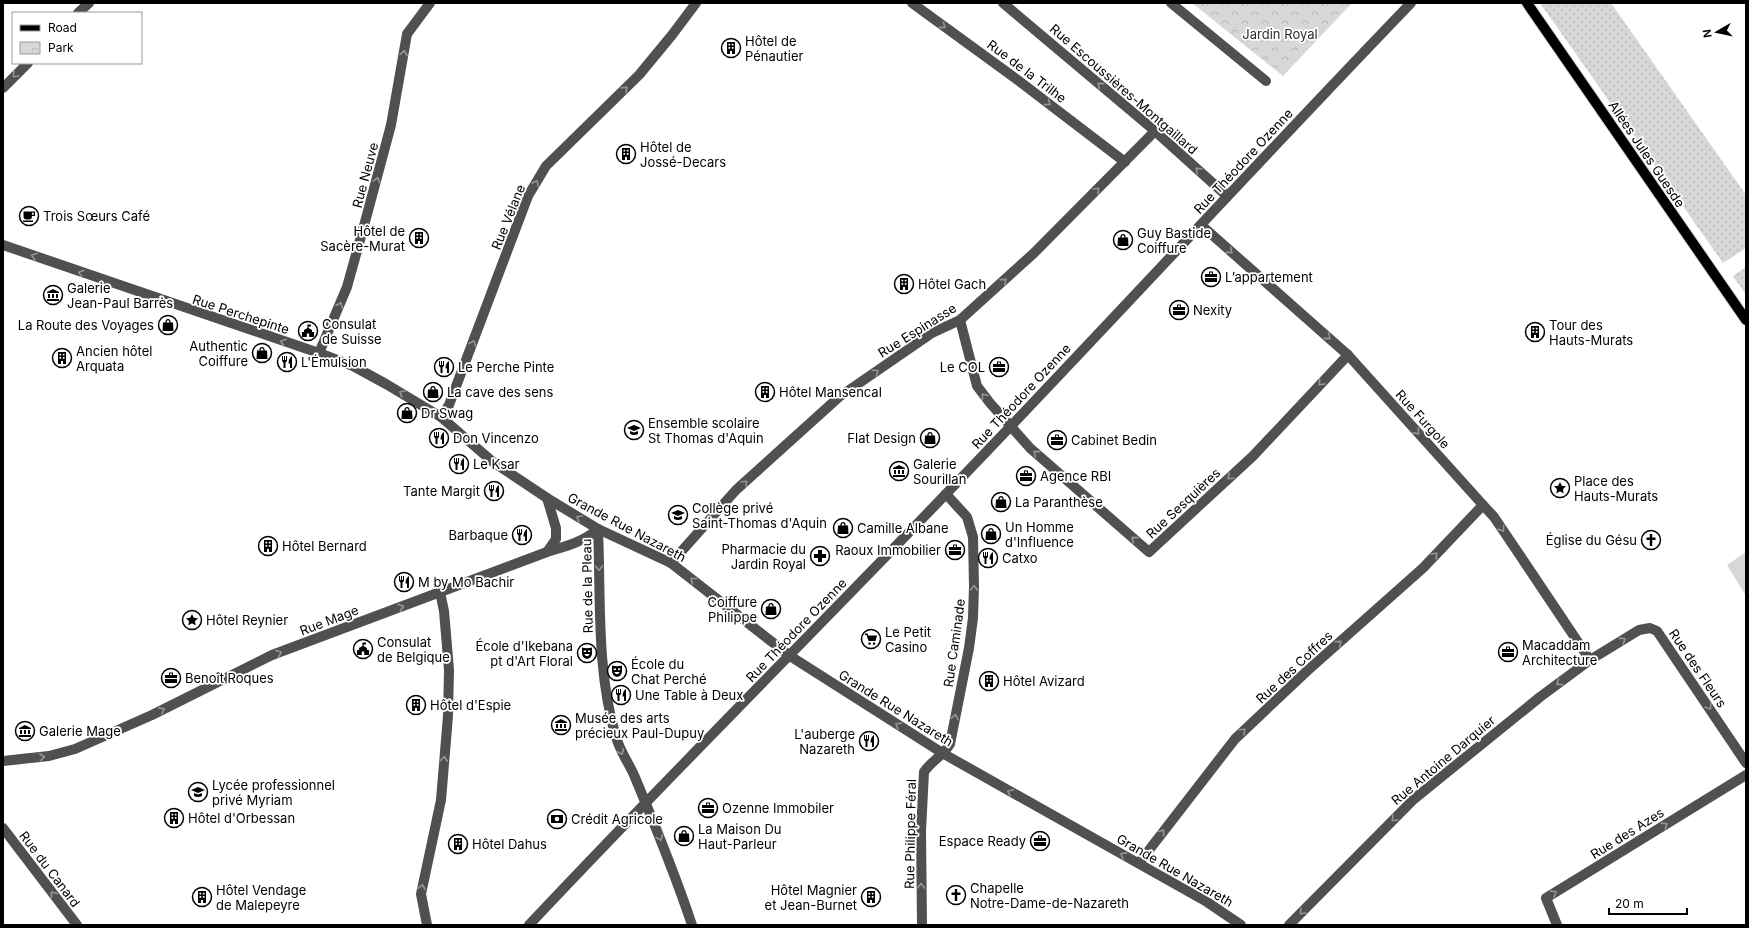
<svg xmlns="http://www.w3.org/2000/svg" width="1749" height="928" viewBox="0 0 1749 928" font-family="Inter,sans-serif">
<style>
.grass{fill:url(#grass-dots)}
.park{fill:url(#park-crowns)}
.pitch{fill:#d7d7d7}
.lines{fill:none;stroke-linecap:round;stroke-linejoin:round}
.major-casing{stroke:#dbdbdb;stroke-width:12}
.minor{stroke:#505050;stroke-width:10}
.major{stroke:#000;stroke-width:10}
.oneway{stroke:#969696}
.labels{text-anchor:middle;stroke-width:3.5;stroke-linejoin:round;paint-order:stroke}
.park-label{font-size:13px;fill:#2e2e2e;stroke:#fff}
.poi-label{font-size:13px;fill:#000;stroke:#fff;text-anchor:start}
.street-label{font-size:13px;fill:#000;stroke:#fff}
</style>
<defs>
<pattern id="grass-dots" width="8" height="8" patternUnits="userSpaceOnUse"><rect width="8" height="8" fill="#d7d7d7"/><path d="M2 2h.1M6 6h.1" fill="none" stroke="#b7b7b7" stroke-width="1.8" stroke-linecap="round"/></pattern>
<pattern id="park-crowns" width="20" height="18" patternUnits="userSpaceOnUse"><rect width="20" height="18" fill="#d7d7d7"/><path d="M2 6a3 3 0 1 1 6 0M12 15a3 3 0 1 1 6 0" fill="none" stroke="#b7b7b7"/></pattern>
</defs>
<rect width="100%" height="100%" fill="#fff"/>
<!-- grass -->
<g class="grass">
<path d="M1540,3H1611L1746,195V248L1723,263Z"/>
<path d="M1746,267V295L1733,276Z"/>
</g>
<!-- park -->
<path class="park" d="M1192,3H1352L1283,76Z"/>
<!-- pitch -->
<path class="pitch" d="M1746,552V596L1727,565Z"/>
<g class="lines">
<!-- major casing -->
<g class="major-casing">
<path id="major" d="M1527,3L1746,320"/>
</g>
<!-- minor -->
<g class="minor">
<path d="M912,3L1019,81L1125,162"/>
<path d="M1003,3L1155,131L1227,196"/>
<path d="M1171,3L1266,81"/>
<path d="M78,13L89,3"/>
<path d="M3,88L28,63"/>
<path d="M1201,225L1348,355L1483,505L1494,517L1519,554L1590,660"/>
<path d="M3,245L319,353L353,366L386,384L441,417L493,462L547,498L598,529L671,563L790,656L944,754L1207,902L1241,925"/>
<path d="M960,320L977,386L990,403L1030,448L1149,552L1253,456L1348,355"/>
<path d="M319,353L347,287L365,222L391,125L407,34L430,3"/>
<path d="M441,417L449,405L528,196L546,166L639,75L672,35L696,3"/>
<path d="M547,498L556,528V539L547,552"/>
<path d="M598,529C601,598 596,670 616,737C620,751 628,762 634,775C655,825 675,874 692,925"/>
<path d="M671,563L736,490L839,397L932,333L960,320L1034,253L1155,131"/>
<path d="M3,761L49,756L75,749L152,715L272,655L547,552C566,546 583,542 598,529"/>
<path d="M3,828L77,925"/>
<path d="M1139,863L1235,739L1307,671L1423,568L1483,505"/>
<path d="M427,925L421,894L441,800L448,716L449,670L444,611L440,592"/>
<path d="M529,925C665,780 806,640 944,496C1101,333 1254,166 1411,3"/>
<path d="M922,925L921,831L924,772C931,761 943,756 950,744L969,648L973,618L974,586L973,537L967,517L946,494"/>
<path d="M1289,925L1414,799L1540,697L1590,660L1639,630L1650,628L1657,631L1746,763"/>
<path d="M1557,925L1546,898L1746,775"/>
</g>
<!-- major -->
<use href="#major" class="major"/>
</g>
<!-- one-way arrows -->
<defs><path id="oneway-chevron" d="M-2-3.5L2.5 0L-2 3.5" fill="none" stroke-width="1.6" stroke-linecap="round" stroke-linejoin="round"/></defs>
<g class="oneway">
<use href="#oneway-chevron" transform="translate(943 26) rotate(36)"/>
<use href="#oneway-chevron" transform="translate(404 53) rotate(-80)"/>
<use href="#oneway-chevron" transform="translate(15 75) rotate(135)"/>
<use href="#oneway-chevron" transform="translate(1100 85) rotate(-140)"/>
<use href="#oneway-chevron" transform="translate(625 89) rotate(-44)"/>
<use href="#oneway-chevron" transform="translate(1048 103) rotate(37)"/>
<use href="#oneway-chevron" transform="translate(1198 170) rotate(-138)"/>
<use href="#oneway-chevron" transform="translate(377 180) rotate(-75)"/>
<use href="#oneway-chevron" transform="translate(536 183) rotate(-60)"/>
<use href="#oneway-chevron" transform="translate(1097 190) rotate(-45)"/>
<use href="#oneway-chevron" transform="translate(1230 251) rotate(41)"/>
<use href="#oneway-chevron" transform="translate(34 256) rotate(-161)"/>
<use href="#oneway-chevron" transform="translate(81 273) rotate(-161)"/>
<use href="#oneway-chevron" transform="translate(1004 281) rotate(-42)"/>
<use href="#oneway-chevron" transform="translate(340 305) rotate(-67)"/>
<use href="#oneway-chevron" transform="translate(1328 337) rotate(41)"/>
<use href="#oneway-chevron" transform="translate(283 342) rotate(-162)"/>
<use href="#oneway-chevron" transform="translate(473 343) rotate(-69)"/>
<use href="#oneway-chevron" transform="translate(876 372) rotate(-35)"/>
<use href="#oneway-chevron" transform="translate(1321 383) rotate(133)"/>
<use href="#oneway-chevron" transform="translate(402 393) rotate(-149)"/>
<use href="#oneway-chevron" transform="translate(984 396) rotate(-127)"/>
<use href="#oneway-chevron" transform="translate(1417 432) rotate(48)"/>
<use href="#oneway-chevron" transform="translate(1036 453) rotate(-139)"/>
<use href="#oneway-chevron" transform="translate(1230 477) rotate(137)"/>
<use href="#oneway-chevron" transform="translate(745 483) rotate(-43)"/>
<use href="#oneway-chevron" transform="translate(579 518) rotate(-149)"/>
<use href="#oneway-chevron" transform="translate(1502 529) rotate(55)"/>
<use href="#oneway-chevron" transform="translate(1134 539) rotate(-139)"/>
<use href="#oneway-chevron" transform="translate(1435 555) rotate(-47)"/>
<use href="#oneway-chevron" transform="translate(599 568) rotate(89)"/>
<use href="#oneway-chevron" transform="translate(693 580) rotate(-142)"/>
<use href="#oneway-chevron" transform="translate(974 588) rotate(-89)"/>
<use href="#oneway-chevron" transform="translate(401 607) rotate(-21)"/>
<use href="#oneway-chevron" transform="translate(1623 640) rotate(-32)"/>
<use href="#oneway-chevron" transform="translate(1339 643) rotate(-42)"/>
<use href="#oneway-chevron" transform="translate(279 653) rotate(-21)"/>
<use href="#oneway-chevron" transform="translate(1559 683) rotate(143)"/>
<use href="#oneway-chevron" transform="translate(1709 707) rotate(56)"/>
<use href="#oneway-chevron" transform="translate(162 710) rotate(-27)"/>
<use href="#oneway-chevron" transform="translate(955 717) rotate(-79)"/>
<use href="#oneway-chevron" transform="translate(898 725) rotate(-148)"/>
<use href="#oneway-chevron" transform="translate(1243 731) rotate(-43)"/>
<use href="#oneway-chevron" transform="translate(621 752) rotate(68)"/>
<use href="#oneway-chevron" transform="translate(42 757) rotate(-7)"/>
<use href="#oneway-chevron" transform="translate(444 759) rotate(-85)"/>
<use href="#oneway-chevron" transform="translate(1010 792) rotate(-151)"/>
<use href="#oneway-chevron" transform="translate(1394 819) rotate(135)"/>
<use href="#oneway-chevron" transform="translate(1665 825) rotate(-32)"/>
<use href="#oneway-chevron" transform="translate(1162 832) rotate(-52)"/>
<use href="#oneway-chevron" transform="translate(660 838) rotate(67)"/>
<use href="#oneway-chevron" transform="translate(1123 855) rotate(-151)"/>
<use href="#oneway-chevron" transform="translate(921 886) rotate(-90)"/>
<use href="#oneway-chevron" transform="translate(422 887) rotate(-78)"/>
<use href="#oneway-chevron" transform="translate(1554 893) rotate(-32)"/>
<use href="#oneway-chevron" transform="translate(53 894) rotate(-127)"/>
<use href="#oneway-chevron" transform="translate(1302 912) rotate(135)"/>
</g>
<!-- icons -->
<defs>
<g id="building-ring" transform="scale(1)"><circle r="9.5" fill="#fff" stroke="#000" stroke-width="1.5"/><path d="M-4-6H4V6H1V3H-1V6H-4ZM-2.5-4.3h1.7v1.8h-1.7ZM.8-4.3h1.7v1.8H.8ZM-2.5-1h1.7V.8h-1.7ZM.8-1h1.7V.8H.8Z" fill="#000"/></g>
<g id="cafe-ring" transform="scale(1)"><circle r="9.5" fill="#fff" stroke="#000" stroke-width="1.5"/><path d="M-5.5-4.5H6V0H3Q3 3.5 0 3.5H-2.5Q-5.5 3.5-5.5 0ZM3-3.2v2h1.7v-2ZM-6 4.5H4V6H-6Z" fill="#000"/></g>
<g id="shop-ring" transform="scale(1)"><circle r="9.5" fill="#fff" stroke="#000" stroke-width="1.5"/><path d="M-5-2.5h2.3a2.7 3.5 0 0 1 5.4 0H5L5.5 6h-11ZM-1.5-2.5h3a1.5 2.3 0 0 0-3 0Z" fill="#000"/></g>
<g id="office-ring" transform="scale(1)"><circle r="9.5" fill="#fff" stroke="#000" stroke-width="1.5"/><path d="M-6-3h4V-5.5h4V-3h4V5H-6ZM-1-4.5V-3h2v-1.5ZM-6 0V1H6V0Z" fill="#000"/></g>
<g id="museum-ring" transform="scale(1)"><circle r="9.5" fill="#fff" stroke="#000" stroke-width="1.5"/><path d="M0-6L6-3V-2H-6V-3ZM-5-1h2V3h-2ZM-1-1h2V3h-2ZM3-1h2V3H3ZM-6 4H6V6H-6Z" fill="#000"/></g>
<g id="civic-ring" transform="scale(1)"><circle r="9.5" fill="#fff" stroke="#000" stroke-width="1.5"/><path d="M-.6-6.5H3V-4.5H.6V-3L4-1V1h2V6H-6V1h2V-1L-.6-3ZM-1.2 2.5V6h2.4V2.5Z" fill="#000"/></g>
<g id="restaurant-ring" transform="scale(1)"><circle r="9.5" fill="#fff" stroke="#000" stroke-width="1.5"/><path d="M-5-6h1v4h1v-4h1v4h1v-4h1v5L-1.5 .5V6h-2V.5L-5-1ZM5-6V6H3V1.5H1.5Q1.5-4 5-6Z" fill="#000"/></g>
<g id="school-ring" transform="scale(1)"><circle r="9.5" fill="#fff" stroke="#000" stroke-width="1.5"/><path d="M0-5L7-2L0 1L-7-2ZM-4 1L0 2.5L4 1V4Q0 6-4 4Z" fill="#000"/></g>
<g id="sight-ring" transform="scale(1)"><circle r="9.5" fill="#fff" stroke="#000" stroke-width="1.5"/><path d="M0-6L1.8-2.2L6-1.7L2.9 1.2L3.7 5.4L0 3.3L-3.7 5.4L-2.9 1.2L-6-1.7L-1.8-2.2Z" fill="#000"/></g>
<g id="church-ring" transform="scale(1)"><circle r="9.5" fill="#fff" stroke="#000" stroke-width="1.5"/><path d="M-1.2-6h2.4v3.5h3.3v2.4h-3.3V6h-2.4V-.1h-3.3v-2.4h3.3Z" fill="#000"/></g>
<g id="pharmacy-ring" transform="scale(1)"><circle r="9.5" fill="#fff" stroke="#000" stroke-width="1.5"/><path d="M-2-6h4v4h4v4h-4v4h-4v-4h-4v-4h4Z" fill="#000"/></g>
<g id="supermarket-ring" transform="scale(1)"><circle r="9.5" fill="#fff" stroke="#000" stroke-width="1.5"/><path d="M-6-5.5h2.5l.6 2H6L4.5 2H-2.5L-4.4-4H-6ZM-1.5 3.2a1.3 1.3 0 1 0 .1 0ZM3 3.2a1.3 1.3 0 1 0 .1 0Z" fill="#000"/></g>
<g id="theatre-ring" transform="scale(1)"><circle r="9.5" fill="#fff" stroke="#000" stroke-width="1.5"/><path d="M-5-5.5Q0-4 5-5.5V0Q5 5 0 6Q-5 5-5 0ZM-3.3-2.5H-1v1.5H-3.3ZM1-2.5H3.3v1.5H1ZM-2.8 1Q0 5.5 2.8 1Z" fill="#000"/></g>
<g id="bank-ring" transform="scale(1)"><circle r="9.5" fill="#fff" stroke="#000" stroke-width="1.5"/><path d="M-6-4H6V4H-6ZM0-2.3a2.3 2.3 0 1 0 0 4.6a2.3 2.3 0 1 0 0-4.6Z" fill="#000"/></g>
</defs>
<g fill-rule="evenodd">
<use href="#building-ring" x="731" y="48"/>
<use href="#building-ring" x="626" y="154"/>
<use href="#cafe-ring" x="29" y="216"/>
<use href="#building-ring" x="419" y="238"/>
<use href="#shop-ring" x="1123" y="240"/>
<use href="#office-ring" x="1211" y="277"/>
<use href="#building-ring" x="904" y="284"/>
<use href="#museum-ring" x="53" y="295"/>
<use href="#office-ring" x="1179" y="310"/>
<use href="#shop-ring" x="168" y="325"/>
<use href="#civic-ring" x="308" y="331"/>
<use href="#building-ring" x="1535" y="332"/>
<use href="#shop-ring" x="262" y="353"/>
<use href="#building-ring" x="62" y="358"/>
<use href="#restaurant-ring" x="287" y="362"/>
<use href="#restaurant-ring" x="444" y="367"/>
<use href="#office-ring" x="999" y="367"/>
<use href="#shop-ring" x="433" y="392"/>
<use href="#building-ring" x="765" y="392"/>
<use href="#shop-ring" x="407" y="413"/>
<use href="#school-ring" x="634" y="430"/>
<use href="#restaurant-ring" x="439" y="438"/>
<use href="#shop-ring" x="930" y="438"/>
<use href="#office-ring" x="1057" y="440"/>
<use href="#restaurant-ring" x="459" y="464"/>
<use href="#museum-ring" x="899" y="471"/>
<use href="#office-ring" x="1026" y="476"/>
<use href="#sight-ring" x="1560" y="488"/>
<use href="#restaurant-ring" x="494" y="491"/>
<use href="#shop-ring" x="1001" y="502"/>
<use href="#school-ring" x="678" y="515"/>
<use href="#shop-ring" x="843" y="528"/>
<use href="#shop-ring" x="991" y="534"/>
<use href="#restaurant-ring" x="522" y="535"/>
<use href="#church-ring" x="1651" y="540"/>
<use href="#building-ring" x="268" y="546"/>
<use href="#office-ring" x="955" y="550"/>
<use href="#pharmacy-ring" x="820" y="556"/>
<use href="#restaurant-ring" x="988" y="558"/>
<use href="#restaurant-ring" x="404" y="582"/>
<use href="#shop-ring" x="771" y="609"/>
<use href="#sight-ring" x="192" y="620"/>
<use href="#supermarket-ring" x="871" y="639"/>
<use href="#civic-ring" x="363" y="649"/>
<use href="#office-ring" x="1508" y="652"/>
<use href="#theatre-ring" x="587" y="653"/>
<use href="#theatre-ring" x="617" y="671"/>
<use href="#office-ring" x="171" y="678"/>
<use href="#building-ring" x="989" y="681"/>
<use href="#restaurant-ring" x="621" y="695"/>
<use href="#building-ring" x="416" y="705"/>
<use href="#museum-ring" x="561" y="725"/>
<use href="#museum-ring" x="25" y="731"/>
<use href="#restaurant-ring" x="869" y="741"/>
<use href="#school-ring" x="198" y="792"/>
<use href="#office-ring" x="708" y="808"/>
<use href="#building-ring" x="174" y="818"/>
<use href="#bank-ring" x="557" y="819"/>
<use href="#shop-ring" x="684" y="836"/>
<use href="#office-ring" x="1040" y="841"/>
<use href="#building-ring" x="458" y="844"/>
<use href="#church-ring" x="956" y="895"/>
<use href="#building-ring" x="202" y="897"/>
<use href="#building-ring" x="871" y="897"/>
</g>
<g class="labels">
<!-- park labels -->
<g class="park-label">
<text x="1280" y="39">Jardin Royal</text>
</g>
<!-- poi labels -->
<g class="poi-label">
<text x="745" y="46">Hôtel de<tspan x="745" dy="15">Pénautier</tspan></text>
<text x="640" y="152">Hôtel de<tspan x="640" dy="15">Jossé-Decars</tspan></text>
<text x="43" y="221">Trois Sœurs Café</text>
<text x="405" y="236" text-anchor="end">Hôtel de<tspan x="405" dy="15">Sacère-Murat</tspan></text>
<text x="1137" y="238">Guy Bastide<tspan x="1137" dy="15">Coiffure</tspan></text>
<text x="1225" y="282">L’appartement</text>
<text x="918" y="289">Hôtel Gach</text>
<text x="67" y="293">Galerie<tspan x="67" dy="15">Jean-Paul Barrès</tspan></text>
<text x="1193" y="315">Nexity</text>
<text x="322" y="329">Consulat<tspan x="322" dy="15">de Suisse</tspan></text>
<text x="154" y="330" text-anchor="end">La Route des Voyages</text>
<text x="1549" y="330">Tour des<tspan x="1549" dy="15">Hauts-Murats</tspan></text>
<text x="248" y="351" text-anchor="end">Authentic<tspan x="248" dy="15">Coiffure</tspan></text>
<text x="76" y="356">Ancien hôtel<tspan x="76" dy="15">Arquata</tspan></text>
<text x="301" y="367">L'Émulsion</text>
<text x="458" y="372">Le Perche Pinte</text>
<text x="985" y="372" text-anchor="end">Le COL</text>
<text x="447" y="397">La cave des sens</text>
<text x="779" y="397">Hôtel Mansencal</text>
<text x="421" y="418">Dr Swag</text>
<text x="648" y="428">Ensemble scolaire<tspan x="648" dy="15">St Thomas d'Aquin</tspan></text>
<text x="453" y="443">Don Vincenzo</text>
<text x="916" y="443" text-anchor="end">Flat Design</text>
<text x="1071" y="445">Cabinet Bedin</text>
<text x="473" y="469">Le Ksar</text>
<text x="913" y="469">Galerie<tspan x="913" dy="15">Sourillan</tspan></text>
<text x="1040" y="481">Agence RBI</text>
<text x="1574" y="486">Place des<tspan x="1574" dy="15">Hauts-Murats</tspan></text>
<text x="480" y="496" text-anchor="end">Tante Margit</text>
<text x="1015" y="507">La Paranthèse</text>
<text x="692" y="513">Collège privé<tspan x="692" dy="15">Saint-Thomas d'Aquin</tspan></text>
<text x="1005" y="532">Un Homme<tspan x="1005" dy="15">d'Influence</tspan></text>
<text x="857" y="533">Camille Albane</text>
<text x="508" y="540" text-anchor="end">Barbaque</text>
<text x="1637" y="545" text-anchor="end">Église du Gésu</text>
<text x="282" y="551">Hôtel Bernard</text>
<text x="806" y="554" text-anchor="end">Pharmacie du<tspan x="806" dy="15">Jardin Royal</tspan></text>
<text x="941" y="555" text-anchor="end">Raoux Immobilier</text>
<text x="1002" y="563">Catxo</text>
<text x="418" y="587">M by Mo Bachir</text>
<text x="757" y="607" text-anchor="end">Coiffure<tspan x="757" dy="15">Philippe</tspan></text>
<text x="206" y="625">Hôtel Reynier</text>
<text x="885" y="637">Le Petit<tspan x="885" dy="15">Casino</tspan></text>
<text x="377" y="647">Consulat<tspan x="377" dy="15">de Belgique</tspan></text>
<text x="1522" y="650">Macaddam<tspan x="1522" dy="15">Architecture</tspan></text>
<text x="573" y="651" text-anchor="end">École d'Ikebana<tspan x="573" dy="15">pt d'Art Floral</tspan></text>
<text x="631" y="669">École du<tspan x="631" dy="15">Chat Perché</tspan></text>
<text x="185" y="683">Benoît Roques</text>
<text x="1003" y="686">Hôtel Avizard</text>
<text x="635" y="700">Une Table à Deux</text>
<text x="430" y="710">Hôtel d'Espie</text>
<text x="575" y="723">Musée des arts<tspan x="575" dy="15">précieux Paul-Dupuy</tspan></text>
<text x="39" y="736">Galerie Mage</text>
<text x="855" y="739" text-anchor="end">L'auberge<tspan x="855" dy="15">Nazareth</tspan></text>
<text x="212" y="790">Lycée professionnel<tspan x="212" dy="15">privé Myriam</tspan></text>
<text x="722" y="813">Ozenne Immobiler</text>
<text x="188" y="823">Hôtel d'Orbessan</text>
<text x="571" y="824">Crédit Agricole</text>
<text x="698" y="834">La Maison Du<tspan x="698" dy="15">Haut-Parleur</tspan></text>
<text x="1026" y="846" text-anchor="end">Espace Ready</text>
<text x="472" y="849">Hôtel Dahus</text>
<text x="970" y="893">Chapelle<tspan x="970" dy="15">Notre-Dame-de-Nazareth</tspan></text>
<text x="216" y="895">Hôtel Vendage<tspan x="216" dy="15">de Malepeyre</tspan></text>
<text x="857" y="895" text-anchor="end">Hôtel Magnier<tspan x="857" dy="15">et Jean-Burnet</tspan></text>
</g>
<!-- street labels -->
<g class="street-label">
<text transform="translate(1027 71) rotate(37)" y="5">Rue de la Trilhe</text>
<text transform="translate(1124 89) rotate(41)" y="5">Rue Escoussières-Montgaillard</text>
<text transform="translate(1647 154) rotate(56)" y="5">Allées Jules Guesde</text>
<text transform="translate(1243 161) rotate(-47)" y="5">Rue Théodore Ozenne</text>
<text transform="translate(365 175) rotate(-75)" y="5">Rue Neuve</text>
<text transform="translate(508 217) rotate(-68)" y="5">Rue Vélane</text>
<text transform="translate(241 314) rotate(18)" y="5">Rue Perchepinte</text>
<text transform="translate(917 330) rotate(-32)" y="5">Rue Espinasse</text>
<text transform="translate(1021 396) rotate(-47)" y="5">Rue Théodore Ozenne</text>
<text transform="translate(1423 419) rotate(48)" y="5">Rue Furgole</text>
<text transform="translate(1183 503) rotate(-43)" y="5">Rue Sesquières</text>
<text transform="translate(627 527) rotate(28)" y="5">Grande Rue Nazareth</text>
<text transform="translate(587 586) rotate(-91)" y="5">Rue de la Pleau</text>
<text transform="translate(329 620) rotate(-21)" y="5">Rue Mage</text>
<text transform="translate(796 630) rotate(-46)" y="5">Rue Théodore Ozenne</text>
<text transform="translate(954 643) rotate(-82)" y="5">Rue Caminade</text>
<text transform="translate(1294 667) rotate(-43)" y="5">Rue des Coffres</text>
<text transform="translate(1698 668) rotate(56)" y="5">Rue des Fleurs</text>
<text transform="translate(896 708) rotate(32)" y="5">Grande Rue Nazareth</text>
<text transform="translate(1443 760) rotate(-40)" y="5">Rue Antoine Darquier</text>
<text transform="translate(1627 833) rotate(-32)" y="5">Rue des Azes</text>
<text transform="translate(910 834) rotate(-89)" y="5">Rue Philippe Féral</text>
<text transform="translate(50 869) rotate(53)" y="5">Rue du Canard</text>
<text transform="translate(1175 870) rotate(30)" y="5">Grande Rue Nazareth</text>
</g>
</g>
<!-- border -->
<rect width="1749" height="928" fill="none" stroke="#000000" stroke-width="8"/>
<!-- legend -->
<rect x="12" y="12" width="130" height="52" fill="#ffffff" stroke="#999999"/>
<rect x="20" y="25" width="20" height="6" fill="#000000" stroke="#999999"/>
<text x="48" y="32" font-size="12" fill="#000000">Road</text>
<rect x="20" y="42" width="20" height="12" fill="url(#park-crowns)" stroke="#999999"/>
<text x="48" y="52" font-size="12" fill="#000000">Park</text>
<!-- north arrow -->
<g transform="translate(1717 32) rotate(261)" stroke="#ffffff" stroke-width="3" paint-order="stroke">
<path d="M0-3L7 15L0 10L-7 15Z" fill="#000000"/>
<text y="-6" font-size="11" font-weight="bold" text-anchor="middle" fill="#000000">N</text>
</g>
<!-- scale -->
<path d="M1609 908v6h78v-6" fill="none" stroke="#000000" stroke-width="2"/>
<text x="1615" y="908" font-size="12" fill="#000000" stroke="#ffffff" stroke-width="3" paint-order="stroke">20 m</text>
</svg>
